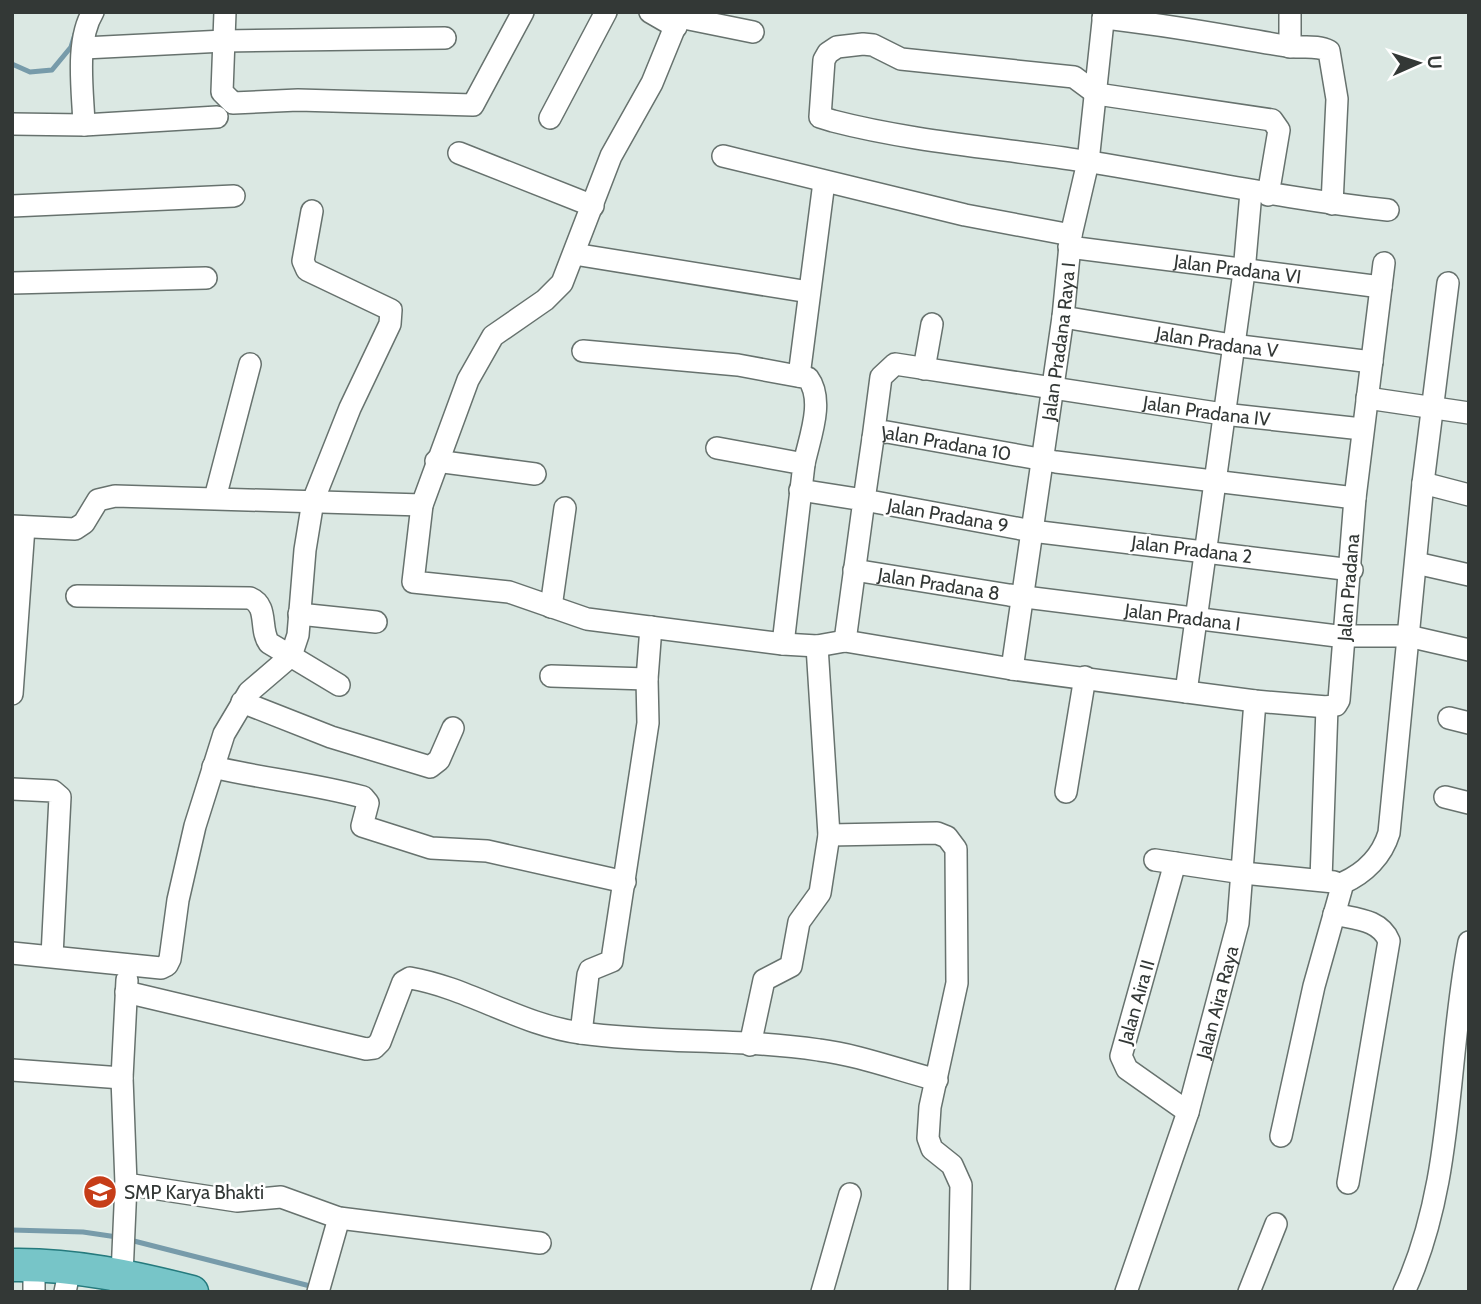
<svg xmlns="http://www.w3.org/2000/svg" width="1481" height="1304" viewBox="0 0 1481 1304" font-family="Cabin,sans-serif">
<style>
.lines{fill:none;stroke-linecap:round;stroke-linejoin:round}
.stream{stroke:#779baa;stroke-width:5}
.street-casing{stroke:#67726e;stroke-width:24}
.primary-casing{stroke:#257a7d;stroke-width:35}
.street{stroke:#fff;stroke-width:21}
.primary{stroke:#77c5c8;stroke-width:32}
.labels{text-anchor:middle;stroke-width:5;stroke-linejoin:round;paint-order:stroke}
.street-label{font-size:19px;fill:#333836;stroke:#fff}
.poi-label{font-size:19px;fill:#333836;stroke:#fff;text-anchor:start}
</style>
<rect width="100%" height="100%" fill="#dbe8e3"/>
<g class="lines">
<!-- stream -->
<g class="stream">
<path d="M12,64L30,72L52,70L71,47L75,34"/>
<path d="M12,1230L83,1232L117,1237"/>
<path d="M130,1240L314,1287"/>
</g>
<!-- street casing -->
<g class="street-casing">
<g id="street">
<path d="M225,12L222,92L233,103L298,100L473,105L523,12"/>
<path d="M650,12L676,27"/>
<path d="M681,12L652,83L611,156L562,283L545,300L493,336L468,380L422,505L413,582L509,592L587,619L783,644L817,646L845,641L1012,669L1255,701L1327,707"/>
<path d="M1290,12V47"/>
<path d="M679,17L753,32"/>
<path d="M1103,18C1165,24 1225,36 1286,46C1300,49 1316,44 1329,51L1337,99L1332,204"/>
<path d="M84,48L224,41L445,38"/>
<path d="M550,118L606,12"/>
<path d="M12,124L84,125C83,92 75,41 93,12"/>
<path d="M84,125L217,117"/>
<path d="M459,153L593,206"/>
<path d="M723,156L965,215L1071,235"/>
<path d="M1268,195L1279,130L1272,120L1097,94L1074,77L901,59L873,45L863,44L837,47L828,53L824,60L820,117L833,121C914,142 1001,148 1084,161C1186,177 1285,199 1388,210"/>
<path d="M12,206L234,196"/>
<path id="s1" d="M1069,247L1381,287"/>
<path d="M574,254L809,292"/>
<path d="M12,283L206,278"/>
<path id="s2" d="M1063,317L1232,345L1372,362"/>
<path d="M583,351L738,365L808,378C825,401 809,439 804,464"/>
<path d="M924,369L932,324"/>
<path d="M799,376L824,182"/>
<path d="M1367,398L1469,413"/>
<path id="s3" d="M873,438L881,377L895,364L1223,414L1362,429"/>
<path d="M717,448L804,464L783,644"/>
<path d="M436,461L535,474"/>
<path d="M1423,483L1469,495"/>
<path d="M800,490L864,500L845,641"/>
<path d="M215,498L250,364"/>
<path d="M12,526L75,529L84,523L98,500L115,496L422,505"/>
<path d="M1416,563L1469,575"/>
<path id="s4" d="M854,570L1009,595L1337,636H1408L1469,650"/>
<path id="s5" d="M1352,570L1032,531L864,500L873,438L879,433L887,432L1056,462L1355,498"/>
<path d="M77,596L250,598C269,606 259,629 269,643L339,685"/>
<path d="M551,607L565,508"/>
<path d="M299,614L376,622"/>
<path id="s6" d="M1012,669L1063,317L1071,235L1088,162L1104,12"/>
<path d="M551,676L647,679"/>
<path d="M1186,692L1244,272L1251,192"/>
<path d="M12,694L24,527"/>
<path d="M242,702L331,737L430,767L439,760L453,728"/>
<path d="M1449,718L1469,723"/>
<path d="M213,767C264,779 311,783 363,797L368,803L362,826L431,848L487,851L625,882"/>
<path d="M12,789L53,791L60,797L52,956"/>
<path d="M1066,792L1085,677"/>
<path d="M1445,797L1469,803"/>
<path d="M829,835L937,833L947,837L956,849L957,983L930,1107L928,1138L932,1149L952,1165L961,1185L959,1292"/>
<path d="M1155,860L1243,873L1334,882"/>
<path d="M1175,863L1121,1056L1127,1069L1188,1112"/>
<path id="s7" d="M1321,880L1327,707L1336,705L1339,700L1355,498L1384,263"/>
<path d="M1334,914C1355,919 1380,919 1389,941L1348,1183"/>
<path d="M12,953L161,968L167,965L170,959L178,900L195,826L224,734L249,692L291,656L298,635L305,550L313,501L350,408L390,324L391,310L307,270L303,261L312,211"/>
<path d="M126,992L366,1049L374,1048L380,1042L403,982L410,978C469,988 520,1025 581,1033C660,1044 740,1038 819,1050C859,1055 898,1070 937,1080"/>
<path d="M581,1033L588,975L590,970L612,961L613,953L648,723L647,679L651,627"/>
<path d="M750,1045L764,980L791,966L799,922L820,893L829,835L817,646"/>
<path d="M12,1070L122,1078"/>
<path d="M1281,1136L1314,986L1343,883C1365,873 1382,856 1389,833L1423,483L1448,283"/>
<path d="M126,1184L237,1201L281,1197L339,1218L540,1243"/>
<path d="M122,1275L126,1184L122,1078L127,980"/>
<path d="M34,1292V1265"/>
<path d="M65,1292L70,1268"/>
<path d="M318,1292L339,1218"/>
<path d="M822,1292L850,1194"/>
<path id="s8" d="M1126,1292L1188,1112L1238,923L1255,701"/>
<path d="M1249,1292L1276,1224"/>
<path d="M1404,1292C1455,1182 1446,1059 1469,942"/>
</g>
</g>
<!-- primary casing -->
<g class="primary-casing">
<path id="primary" d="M12,1265C74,1264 133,1277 192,1292"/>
</g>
<!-- street -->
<use href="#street" class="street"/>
<!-- primary -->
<use href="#primary" class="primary"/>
</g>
<!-- icons -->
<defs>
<g id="school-disc" transform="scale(1.75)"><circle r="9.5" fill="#c63d18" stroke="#fff"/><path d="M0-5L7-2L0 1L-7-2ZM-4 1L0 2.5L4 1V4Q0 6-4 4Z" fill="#fff"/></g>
</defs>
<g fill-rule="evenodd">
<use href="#school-disc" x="100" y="1192"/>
</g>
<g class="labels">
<!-- street labels -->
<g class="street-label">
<text dy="7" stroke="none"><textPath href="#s1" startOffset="170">Jalan Pradana VI</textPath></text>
<text dy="7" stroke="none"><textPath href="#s6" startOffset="331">Jalan Pradana Raya I</textPath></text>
<text dy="7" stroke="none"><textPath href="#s2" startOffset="156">Jalan Pradana V</textPath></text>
<text dy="7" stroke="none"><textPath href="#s3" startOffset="396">Jalan Pradana IV</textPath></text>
<text dy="7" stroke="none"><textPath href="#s5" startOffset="632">Jalan Pradana 10</textPath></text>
<text transform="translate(948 515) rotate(10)" y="7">Jalan Pradana 9</text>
<text transform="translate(1192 549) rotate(7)" y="7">Jalan Pradana 2</text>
<text dy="7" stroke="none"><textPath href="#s4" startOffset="86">Jalan Pradana 8</textPath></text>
<text dy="7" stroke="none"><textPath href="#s7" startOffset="301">Jalan Pradana</textPath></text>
<text dy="7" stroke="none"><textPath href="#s4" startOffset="332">Jalan Pradana I</textPath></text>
<text transform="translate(1136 1002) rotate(-74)" y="7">Jalan Aira II</text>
<text dy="7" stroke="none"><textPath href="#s8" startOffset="304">Jalan Aira Raya</textPath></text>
</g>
<!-- poi labels -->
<g class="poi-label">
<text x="124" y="1199">SMP Karya Bhakti</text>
</g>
</g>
<!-- border -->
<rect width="1481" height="1304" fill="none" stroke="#333836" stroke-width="28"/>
<!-- north arrow -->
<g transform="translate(1418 63) rotate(87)" stroke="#ffffff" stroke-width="5" paint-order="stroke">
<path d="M0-5L12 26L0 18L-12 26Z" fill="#333836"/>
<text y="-10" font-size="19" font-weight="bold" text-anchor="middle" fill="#333836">U</text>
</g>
</svg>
